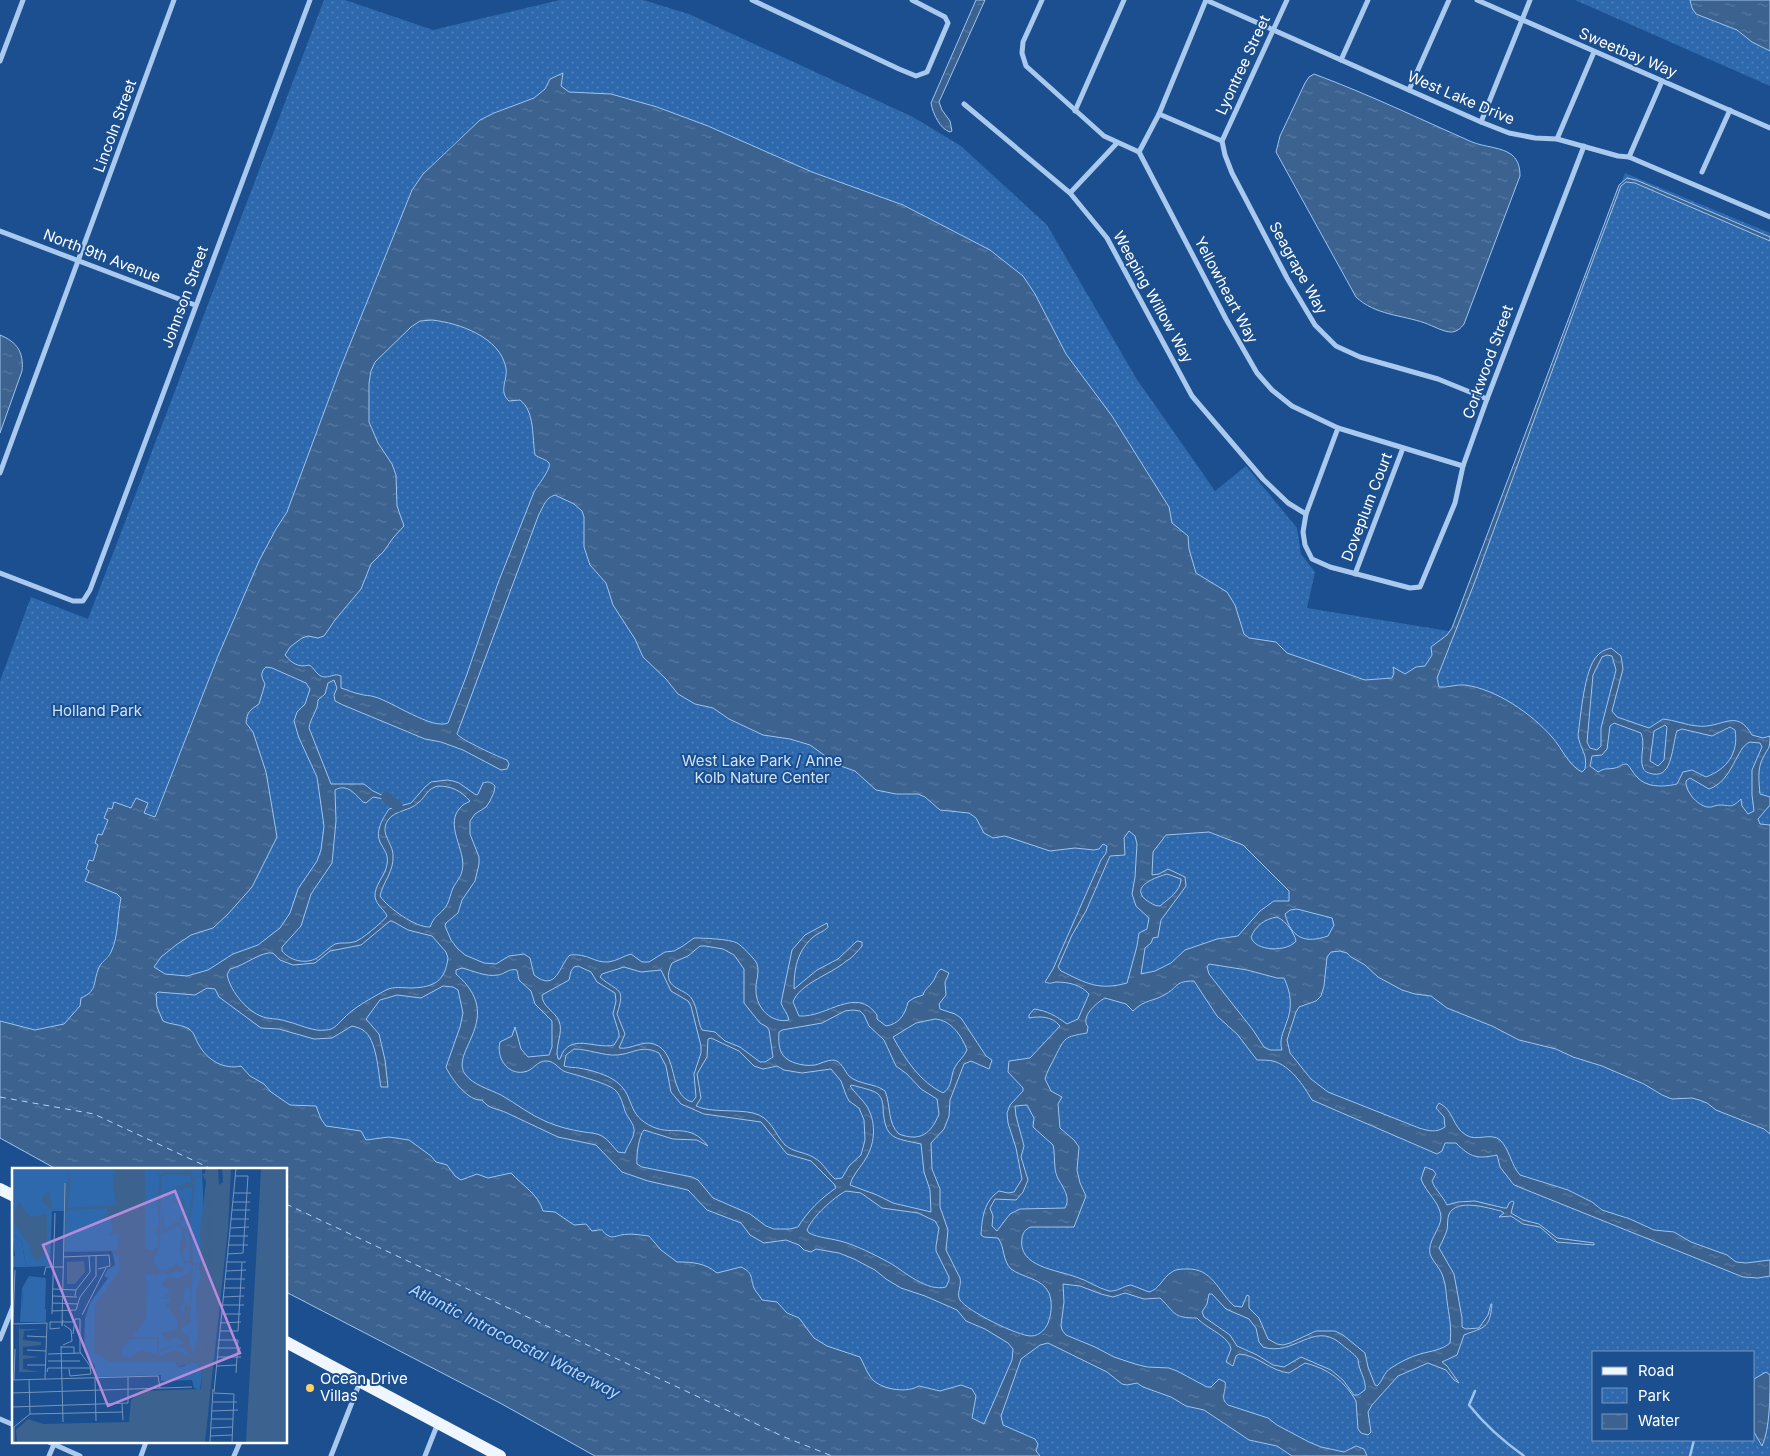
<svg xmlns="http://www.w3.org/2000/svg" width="1770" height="1456" viewBox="0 0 1770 1456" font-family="Inter,sans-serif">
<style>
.park{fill:url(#park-dots);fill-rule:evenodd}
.water{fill:url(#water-ripples);stroke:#9cc4f0;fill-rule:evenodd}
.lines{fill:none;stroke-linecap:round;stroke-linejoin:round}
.stream{stroke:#9cc4f0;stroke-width:2.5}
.canal{stroke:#3c6290;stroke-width:10}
.ferry{stroke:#b5d3f5;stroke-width:1;stroke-dasharray:6 5;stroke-linecap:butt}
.street{stroke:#a9c9ee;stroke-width:5}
.primary{stroke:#f0f6ff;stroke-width:12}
.poi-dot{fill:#ffd166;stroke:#1b4f8f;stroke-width:2}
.labels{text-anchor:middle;stroke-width:4;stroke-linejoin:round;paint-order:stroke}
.street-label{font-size:15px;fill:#fff;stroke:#1b4f8f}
.park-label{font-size:15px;fill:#cfe3fa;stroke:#1b4f8f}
.poi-label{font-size:15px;fill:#fff;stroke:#1b4f8f;text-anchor:start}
.water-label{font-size:16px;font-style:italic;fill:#b5d3f5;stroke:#1b4f8f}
.inset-river{fill:none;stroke:#3c6290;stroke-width:2.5}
.inset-road{fill:none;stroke:#7695bc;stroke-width:1}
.view{fill:#b68bdc;fill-opacity:0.15;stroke:#b68bdc;stroke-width:2.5}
.inset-edge{fill:none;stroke:#fff;stroke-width:2.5}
</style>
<defs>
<pattern id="park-dots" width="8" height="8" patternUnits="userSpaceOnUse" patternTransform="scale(1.25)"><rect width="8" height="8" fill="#2e69ad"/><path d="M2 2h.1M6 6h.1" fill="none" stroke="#4d80b9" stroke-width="1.8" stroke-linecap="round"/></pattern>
<pattern id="water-ripples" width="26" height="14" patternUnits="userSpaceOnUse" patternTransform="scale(1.25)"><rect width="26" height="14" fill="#3c6290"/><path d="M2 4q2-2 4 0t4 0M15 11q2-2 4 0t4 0" fill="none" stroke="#597aa1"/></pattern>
</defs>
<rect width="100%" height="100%" fill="#1b4f8f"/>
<!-- park -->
<g class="park">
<path d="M324,0H345L433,30L560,0H643L689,14L913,117L961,146L1047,225L1136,378L1215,491L1246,466L1297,528L1301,554L1315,572L1307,608L1455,632L1625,173L1770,233V1456H944L93,1027L420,186L500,110C475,120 427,167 412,190L340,369L287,512L276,529L218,656L154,818L144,813L135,798L131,808H108L104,818L108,819L102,835L99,834L98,845L92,861L89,860L86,869L89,870L85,881L117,894L121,898L117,933L111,952L102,962L98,969L94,989L75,1013L64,1024L35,1030L0,1021V681L31,597L88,619ZM1594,1352H1754V1440H1594Z"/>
<path d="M1575,0H1770V86Z"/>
</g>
<!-- water -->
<g class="water">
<path d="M976,0H985L939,102L942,110L950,121L952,131L950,132C940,129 933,114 931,103Z"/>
<path d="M1690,0H1770V51L1752,42L1737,30L1696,14L1692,8Z"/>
<path d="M563,73L561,86L569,92L611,94L657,107L708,126L812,172L903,205L990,250L1023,276L1035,294L1066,354L1112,416L1169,507L1172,523L1188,536L1189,549L1196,573L1227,592L1235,605L1244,634L1249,638L1276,642L1287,653L1365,680L1392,678L1394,673L1393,667L1405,674L1416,667L1425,666L1432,655L1431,647L1447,635L1452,628L1619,185L1627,178L1636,180L1770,237V241L1635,183L1626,182L1621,186L1582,289L1474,584L1437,678L1439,687C1448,688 1456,684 1465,685C1496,689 1532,714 1552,737C1562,748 1568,765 1582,772L1585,769C1588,753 1580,750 1578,735C1581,715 1584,670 1597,656C1601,651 1605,650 1611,648L1621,656L1623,669L1612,711L1617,717L1649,728L1663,719C1674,720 1686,725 1697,726C1722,729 1736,707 1752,735L1763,738L1770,736C1770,750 1768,747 1763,758C1757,768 1759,783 1760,794L1770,797V805L1758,819L1760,824L1770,825V1134L1764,1129L1716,1110L1707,1103L1699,1100L1692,1098L1672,1099L1662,1095L1644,1084L1602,1066L1573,1057L1556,1049L1519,1040L1492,1026L1447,1008L1431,996L1415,994L1402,990L1378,977L1365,965L1351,957L1347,953L1340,951L1331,952L1327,957L1324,986L1321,996L1316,1001L1299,1007L1296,1012L1287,1040L1290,1053L1311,1079L1328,1092L1419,1128C1429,1131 1436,1133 1445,1127L1444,1117L1436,1108L1439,1103C1454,1110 1452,1127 1466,1135C1476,1142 1491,1132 1500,1140C1509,1148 1511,1165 1520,1175L1568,1190L1592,1202L1602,1210L1630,1219L1654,1230L1674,1232L1691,1242L1727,1255L1736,1262L1746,1263L1770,1260V1276L1758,1278L1743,1277L1514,1185L1500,1167L1497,1155C1477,1159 1471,1158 1456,1143H1445L1442,1151L1437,1154L1312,1100C1303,1085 1291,1066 1273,1061C1268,1060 1263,1060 1257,1060L1237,1034L1217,1016L1194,981C1175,981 1179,986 1166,994C1153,1002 1145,999 1133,1011L1126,1004L1105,998C1096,1003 1080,1017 1088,1027L1087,1033C1064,1037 1065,1037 1055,1057C1051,1065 1047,1071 1045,1079L1051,1091L1062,1097L1058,1104L1060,1128L1074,1140L1079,1147L1077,1170L1080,1183L1086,1196L1074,1227H1031C1025,1229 1023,1233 1022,1238C1017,1267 1058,1270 1076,1277C1087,1280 1097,1288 1109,1291C1117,1292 1123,1286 1131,1285L1149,1292C1160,1289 1162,1278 1172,1272C1176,1269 1182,1269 1187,1269C1212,1268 1218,1291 1234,1306L1242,1307L1247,1295L1249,1296V1308L1259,1318L1268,1339L1277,1344L1283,1345L1290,1343L1316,1331H1335L1343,1335L1365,1353L1368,1367L1375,1385L1377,1386C1383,1381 1383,1373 1391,1368C1400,1362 1410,1357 1420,1354C1431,1351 1442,1350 1450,1343C1452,1328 1449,1316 1447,1301C1446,1293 1446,1285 1443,1277C1441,1269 1433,1262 1430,1254C1427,1241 1441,1229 1441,1217C1440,1202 1426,1193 1421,1179L1425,1167L1433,1170L1436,1174L1432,1181C1435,1190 1443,1196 1447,1205L1458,1202L1475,1201L1504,1208H1507L1509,1203L1512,1201L1514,1202L1511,1213L1523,1220L1539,1224L1557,1238L1594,1243V1245L1557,1242L1540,1227L1523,1224L1511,1216L1499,1217L1504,1213L1501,1211C1488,1208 1457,1198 1449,1214C1447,1219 1448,1225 1447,1230C1445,1236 1442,1242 1439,1248L1454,1274L1462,1318V1327L1466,1329L1479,1328L1488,1315L1491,1304H1492C1490,1329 1484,1327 1464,1335L1457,1355L1442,1362L1447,1366L1459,1383L1454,1380L1446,1370L1428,1363L1398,1376L1372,1405L1368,1412L1371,1432L1368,1435L1361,1433L1358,1429L1356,1401C1345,1381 1327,1368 1305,1363L1289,1373C1270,1371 1258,1355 1239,1354L1236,1356L1233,1366L1226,1362L1231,1349C1229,1336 1207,1329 1197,1318C1172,1318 1176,1313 1160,1298L1144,1299L1125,1293L1113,1297L1101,1294L1080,1286L1063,1284L1064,1302L1061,1325L1062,1330L1066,1335L1095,1347L1114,1357L1135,1364L1147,1367L1169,1368L1177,1371L1207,1387H1211L1219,1379L1225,1382C1227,1391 1219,1398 1228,1405L1268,1418L1277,1425L1309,1442L1321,1447L1344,1452L1356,1446L1364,1449L1367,1456H1292L1277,1446L1249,1440L1204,1410L1186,1406L1171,1397L1143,1387L1137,1383L1127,1385L1122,1384L1107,1372L1048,1343L1040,1345L1021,1359L1001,1416L1003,1425L1035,1439L1038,1444L1036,1451L1040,1456H595L500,1403L286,1292V1170H58L0,1138V1021L35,1030L64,1024L80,1006L81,998C97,991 93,984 98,970C100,962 108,959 111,952C119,935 117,916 121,898L117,894L85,881L89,871L86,869L89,860L93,861L98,845L95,843L98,834L102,835L108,820L104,818L108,808L112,809L114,802L131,808L136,798L148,803L144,813L155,817L218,656L259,561L276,529L287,512L340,369L412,190L423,174L480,120L494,113L534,98L545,89L550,79ZM432,320C459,323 500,337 506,368C508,380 498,391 509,401L520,400C535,411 532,438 535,455C539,458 546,459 549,463C552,468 537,486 534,492L498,583L466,677L448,723C432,730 393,702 375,697C370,695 365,696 360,694C353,693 348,690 341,688V676C334,673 332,677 325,677C317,677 315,668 309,665C299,668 291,663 285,655L290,647L302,638L308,636L318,638L324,636L335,620L361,589L371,564L384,551L393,538L404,526L397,506L396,475L392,464L378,443L369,422V383L371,371L375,362L411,327L420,321ZM555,495L574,504L582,511L584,517V547L590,565L606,583L613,605L635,639L643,657L666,679L678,694L695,704L713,708L729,719L763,735L790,739L810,745L838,765L855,771L876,790L896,794H918L925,797L940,810L969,813L976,818L984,833L993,838L1005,836L1050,851L1075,848L1094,850L1099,849L1103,844L1107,846L1106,853L1101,860L1053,969L1045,982C1050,984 1051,983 1056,982C1069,982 1081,985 1089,994L1078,1019L1067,1024C1056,1016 1048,1011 1034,1009L1029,1015V1018C1040,1016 1052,1016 1060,1026L1030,1058L1009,1061L1008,1072L1023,1088V1091L1010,1105L1007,1113L1008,1123L1016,1148L1022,1179L1014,1192L1008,1193L999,1191C984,1201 982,1218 981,1235L984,1237L998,1238C1005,1247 1002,1260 1011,1269C1023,1278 1042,1278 1049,1293C1052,1301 1052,1311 1049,1320C1047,1328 1040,1336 1031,1336C1018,1336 967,1311 960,1300C956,1294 962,1285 960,1278L946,1250L948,1230L940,1207V1189L932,1169L931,1143L944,1129L949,1116L950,1100L964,1064L971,1061L989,1069L992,1060L986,1056L961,1018L955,1014L940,1009L939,1004L946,995L945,982L949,973L941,969C935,973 936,979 931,984C927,989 925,989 923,995L914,998L908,1002C905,1015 899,1024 886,1026L877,1019V1015C856,985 827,1018 799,1016L793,1002C799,984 831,974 845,962C852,958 857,952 862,946V942L857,941L838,959L817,970L794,989C794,969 797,952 812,938C817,933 824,932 828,927L827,923L805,935L792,950L781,1003C783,1009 788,1014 789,1020C772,1024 756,1008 756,991C755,982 760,974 757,964C756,960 740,944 737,943C730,939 703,938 694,938L683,946L674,951L665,952L649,962H642L631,954C623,956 617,961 608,962C594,963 588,953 570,955C559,965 557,993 534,975L530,958L524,954L509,956L496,964L484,963L465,955L457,948L451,940L445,926L446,923L458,913L462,900L475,881L479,864V857L470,834V821L475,814L486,807L490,801L494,792L495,786C491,782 488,781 483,783L478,794L476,795L459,783L453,781L447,780L431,782L425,787L411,803L389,809C383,818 375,831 380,842C384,850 389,855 387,864C386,875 374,885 375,897C377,906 384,909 387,916C384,921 360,941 354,942C348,944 341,942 335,944C328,948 323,954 317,958C305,965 289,960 282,951V947L301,926L311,894L332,863L336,821L335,790C347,783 355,794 363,802L366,803L373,797L384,799L386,797L373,791L364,784H331L309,728C310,718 318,711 318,700L325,694L328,683L334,680L337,688L334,695L335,701L343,705L425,739L441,742L463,750L501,770L507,769L509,764L507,760C499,757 461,740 457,734L539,514C544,506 545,498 555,495ZM1607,655L1612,656L1616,670L1601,728V746L1597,750L1590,748L1587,742L1593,675L1602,657ZM266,667L272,668L306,683L310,689L305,704L297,712L294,721L299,738L317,777L324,826L321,850L317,861L298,889L290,913L280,928L258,945L233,954L208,970L187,976L165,974L154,967L161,957L176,945L191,935L213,928L228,914L252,887L277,837L266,772L253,732L246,723C247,712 250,710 259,704L265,684C261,676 260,673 266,667ZM1614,723L1641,733C1646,745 1639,757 1643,768C1645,772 1648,773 1653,774C1673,778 1672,744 1677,731L1682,729L1712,736L1730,727L1735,730C1739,753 1727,769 1706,777L1692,770L1683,772L1677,784C1664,787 1647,788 1637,777C1633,773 1631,768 1627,764C1621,764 1620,767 1615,768C1606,770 1607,767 1598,772L1590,766L1592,756L1602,755L1607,749L1610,726ZM1665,725L1667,727L1664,760L1658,766L1650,761L1654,731ZM1750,742L1760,743L1762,747L1752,770V795L1754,811L1748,814L1742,806L1741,799C1731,809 1731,805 1719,805C1715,805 1712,808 1707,807C1697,805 1685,791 1686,781L1690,778L1709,789C1733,781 1736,747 1750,742ZM438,786C452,786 461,791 470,801C468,803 465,803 463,805C441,823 468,851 462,871C461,877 456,882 453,888C450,895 449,904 444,909C436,918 435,915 430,927C416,928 388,908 380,896C383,882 394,871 393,856C393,842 379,834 388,820C395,810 410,811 418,803C427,796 426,789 438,786ZM1129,831L1135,836L1137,844L1135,877L1132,894L1136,906L1149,918L1147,929L1139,933L1137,946L1127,983C1098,991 1086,983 1061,971L1058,967L1072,935L1086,911L1110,856L1125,855L1124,838ZM1209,832L1243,845L1289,891V901H1274L1260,911L1238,936L1217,939L1185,950L1171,963L1155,971L1141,974L1145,948L1151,943L1153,938L1158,937L1161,920L1186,886L1185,877L1168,869L1159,874L1152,875L1153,852L1166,835ZM1167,874L1181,879C1181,891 1168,899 1160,906C1154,906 1151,903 1146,900C1129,886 1157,877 1167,874ZM1297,909L1332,918L1334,925L1328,936C1305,944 1291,938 1285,914L1290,910ZM1277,917C1286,921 1294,932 1296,941C1288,952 1255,952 1251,937C1256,925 1265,919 1277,917ZM390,921H392L408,930L432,936L446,952L448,958C445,981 435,987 412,988C402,988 395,986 386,990C370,999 354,1007 342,1020C337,1025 333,1030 326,1030C314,1032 301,1025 289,1022C281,1019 274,1019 267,1018C248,1014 231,992 227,975L230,969C244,966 261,951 273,953L280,960L293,965L315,963L330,951L361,945ZM705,946L723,949L734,955L744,969V1003L760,1023L767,1027L769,1030L773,1057L765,1062H760L740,1047L725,1041L715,1032L702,1030C697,1020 698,1009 692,999C685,987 659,990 672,963L688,956L700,946ZM1209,964L1247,970L1277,978H1284C1291,993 1293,1007 1286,1024C1283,1033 1279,1040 1282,1050H1270L1264,1047L1253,1030L1209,974L1207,967ZM578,966L591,972L597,982L615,993L616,1001L613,1014L619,1033V1037L614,1045C595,1050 569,1031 560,1059H558C554,1047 564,1033 559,1021C555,1011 542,1007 542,995L569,980L571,971L574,967ZM624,967L641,972L661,970L671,991L688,1001L691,1006L701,1046V1053L694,1074L696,1097L692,1102C667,1095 680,1053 654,1044C642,1040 631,1050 619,1048L625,1034L617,1014C626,986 618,993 600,977L602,974ZM462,968C474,971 485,977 498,975C505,974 509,968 517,970L519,980L531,991L535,1004L552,1021V1047L549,1055L528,1057L521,1049L515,1027L512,1036L500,1042C496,1057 507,1075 524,1072C533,1071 537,1060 547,1061C555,1061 559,1070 566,1072C576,1075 611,1084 616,1091C621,1096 623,1105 625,1111C628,1119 635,1124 634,1132C633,1140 627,1146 625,1153L618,1152C613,1147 609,1140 602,1136C597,1133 590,1133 584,1132C571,1130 559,1127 547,1122C530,1115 517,1104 501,1095C489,1089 473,1085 465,1074C449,1051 507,1018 456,974V970ZM443,986L453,987L458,990L463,1013L460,1027L446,1067C451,1079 469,1102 482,1100C490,1110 497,1108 507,1113L558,1137L596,1145L622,1172L648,1181L688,1190L707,1210L741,1223L750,1235L764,1243L786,1240L799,1245L804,1250L811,1252L816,1249L839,1253L854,1259L875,1270L886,1279L901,1288L925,1296L957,1310L966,1321L985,1329L1008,1343L1013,1349L1012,1360L984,1424L972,1418L976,1396L972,1389L961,1385L940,1391L919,1386C907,1393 885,1390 874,1381C868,1376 864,1364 860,1357L827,1346L814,1338L799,1318L787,1313L777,1302L762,1300C760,1296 756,1292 754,1288C750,1278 754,1273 741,1267L717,1273C705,1263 693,1262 677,1262L661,1250L649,1236C639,1235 631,1233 621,1235C617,1236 612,1238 609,1236C598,1231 609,1228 592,1231L586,1224L574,1225L555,1212L543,1211C538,1194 523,1186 511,1173L488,1178L477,1174L461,1180L455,1176L447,1165L436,1162L431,1156L409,1140L389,1137L366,1140L361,1131L326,1126L321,1119L316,1106L290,1105L271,1092L264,1084L250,1076L241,1066C224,1070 207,1060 199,1045C195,1039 195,1033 189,1029C181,1024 171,1025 163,1021L157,1007L156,994L158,992L195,995L207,988L215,989L219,997L261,1028L279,1029L314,1039L332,1038L352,1026C356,1027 360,1028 363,1030C377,1039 378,1072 381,1087H388L385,1060L379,1034L366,1019L380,1000L397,995L421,998ZM853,1010L860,1011L864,1015L869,1026L884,1040L896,1066L907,1074L921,1089L937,1099L939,1114C931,1134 920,1142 899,1134C887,1123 891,1105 885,1091C875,1083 859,1085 849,1076C845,1072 841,1060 833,1060C827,1060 820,1064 815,1065C808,1066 801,1065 795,1063C780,1058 778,1048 779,1032L782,1030L822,1023L845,1011ZM935,1019C951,1020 962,1036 967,1050C964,1057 958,1061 955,1067C950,1076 953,1087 943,1093C920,1082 905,1059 893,1037L916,1023ZM711,1038L739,1051L754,1066L763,1069L777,1066L784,1070L802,1073L831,1069L841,1081L846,1095L849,1101L859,1108L864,1120L865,1140L861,1155L849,1166L842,1178L835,1179C827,1172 823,1162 813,1157C804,1152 793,1152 785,1145C774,1133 771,1117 753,1113C736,1109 711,1113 696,1106L701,1098L697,1074L707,1057L708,1039ZM574,1049C589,1049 603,1056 617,1055C633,1054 641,1044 659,1053L666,1066L671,1092L681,1104L704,1114L761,1122L787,1154L811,1161L834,1184L836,1188C821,1198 807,1212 798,1227L790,1229H774L766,1226L750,1214L713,1198L698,1180L692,1177L642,1167L637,1164C636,1156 639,1135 644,1130L673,1139L697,1140L708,1146C689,1122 674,1136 653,1127C626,1115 635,1097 618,1083C609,1075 591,1070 579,1068C574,1067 570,1068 564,1066L566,1055ZM852,1085C858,1087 874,1090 878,1094C882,1098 883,1103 883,1108C885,1140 894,1138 921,1144L924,1172L930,1190L931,1212L893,1203L877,1195L850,1185C853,1174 861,1167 866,1158C876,1142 876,1120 866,1105C861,1098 855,1093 850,1086ZM1027,1105L1034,1118L1033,1127L1053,1145C1055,1153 1054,1160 1055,1168C1056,1183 1073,1193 1065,1208L1020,1209L1010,1214L997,1231L992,1226L993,1216L990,1208L995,1199L1016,1200L1023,1192L1028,1180L1021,1157L1024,1146L1016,1116L1015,1106ZM846,1191L861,1193L882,1208L918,1213L935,1221L939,1228L936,1246V1251L949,1277V1280L946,1287C927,1292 905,1272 890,1263C875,1255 856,1245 840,1241C829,1238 819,1238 809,1233L807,1230C812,1217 834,1197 846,1191ZM1209,1294H1212L1226,1309L1249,1319L1256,1328L1259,1342L1263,1347C1294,1357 1313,1321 1340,1343C1346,1349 1353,1352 1358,1359C1358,1370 1367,1380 1365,1390L1358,1395H1354L1343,1380L1331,1370L1301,1357L1284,1367L1273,1365L1257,1355L1237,1346L1230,1335L1204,1317L1202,1312L1207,1304Z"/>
<path d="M1314,74C1368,94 1420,119 1472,142C1484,147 1502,147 1512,155C1519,161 1520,169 1520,176L1464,324C1461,328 1457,332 1451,332C1444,332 1433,326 1425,323C1402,315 1375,315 1356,297L1276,152L1280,136L1305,83L1309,77Z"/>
<path d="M0,335C17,342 24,352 22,371L0,433Z"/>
<path d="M1766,1372L1770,1375C1770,1396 1770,1429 1762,1446L1754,1432V1379Z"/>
</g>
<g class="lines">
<!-- stream -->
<g class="stream">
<path d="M1475,1391L1469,1405C1485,1425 1503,1441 1524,1456"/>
<path d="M1690,1456L1694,1440"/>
</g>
<!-- canal -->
<path class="canal" d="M386,797L398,807"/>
<!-- ferry -->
<g class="ferry">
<path d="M0,1097L94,1114L214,1170"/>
<path d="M286,1204L782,1436L832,1456"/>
</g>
<!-- street -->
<g class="street">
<path d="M752,0L899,69L916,76L927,72L948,23L945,17L912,0"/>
<path d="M1042,0L1023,42L1022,53L1026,66L1104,136L1139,152L1226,319L1257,373L1272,390L1292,406L1338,428L1463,466"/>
<path d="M1206,0L1481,122L1509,133L1535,138L1557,139L1618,156L1629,157L1770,217"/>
<path d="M1477,0L1770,128"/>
<path d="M1341,60L1368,0"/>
<path d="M0,61L23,0"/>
<path d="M1409,90L1449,0"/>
<path d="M964,104L1070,193L1107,238L1192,396L1263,479L1288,503L1306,514"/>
<path d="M1075,111L1124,0"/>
<path d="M1159,114L1222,141L1225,155L1232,173L1287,278L1315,325L1336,346L1360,357L1438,379L1487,399"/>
<path d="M1481,122L1530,0"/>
<path d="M1557,139L1594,52"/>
<path d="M1222,141L1287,0"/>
<path d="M1139,152L1159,114L1206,0"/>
<path d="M1629,157L1662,81"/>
<path d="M1702,172L1730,110"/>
<path d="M1070,193L1117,143"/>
<path d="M0,231L195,305"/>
<path d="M1338,428L1306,514L1303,532L1305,545L1312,559L1330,567L1410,588L1420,587L1455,503L1463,466L1487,399L1584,146"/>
<path d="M0,473L174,0"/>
<path d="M0,573L73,601H83L90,590L310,0"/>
<path d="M1355,574L1403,448"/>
<path d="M0,1339L14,1304"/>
<path d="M0,1419L14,1425"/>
<path d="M49,1442L80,1456"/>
<path d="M49,1456L55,1442"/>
<path d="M141,1456L146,1442"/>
<path d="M234,1456L240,1442"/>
<path d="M331,1456L360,1382"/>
<path d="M425,1456L438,1423"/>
</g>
<!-- primary -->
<g class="primary">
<path d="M0,1189L14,1196"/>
<path d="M286,1342L500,1456"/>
</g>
</g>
<!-- markers -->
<circle class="poi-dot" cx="310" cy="1388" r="5"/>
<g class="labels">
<!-- street labels -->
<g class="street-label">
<text transform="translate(1628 53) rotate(23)" y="5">Sweetbay Way</text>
<text transform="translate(1243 65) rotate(-65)" y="5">Lyontree Street</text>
<text transform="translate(1461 98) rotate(23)" y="5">West Lake Drive</text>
<text transform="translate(115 126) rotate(-70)" y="5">Lincoln Street</text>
<text transform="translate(102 256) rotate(21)" y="5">North 9th Avenue</text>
<text transform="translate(1298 268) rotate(61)" y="5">Seagrape Way</text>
<text transform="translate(1226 290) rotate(62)" y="5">Yellowheart Way</text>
<text transform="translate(185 297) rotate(-70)" y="5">Johnson Street</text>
<text transform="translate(1153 297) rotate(61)" y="5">Weeping Willow Way</text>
<text transform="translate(1488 362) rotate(-70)" y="5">Corkwood Street</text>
<text transform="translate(1367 507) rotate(-69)" y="5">Doveplum Court</text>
</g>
<!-- park labels -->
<g class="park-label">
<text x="97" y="716">Holland Park</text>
<text x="762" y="766">West Lake Park / Anne<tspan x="762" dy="17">Kolb Nature Center</tspan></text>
</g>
<!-- poi labels -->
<g class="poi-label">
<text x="320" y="1384">Ocean Drive<tspan x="320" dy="17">Villas</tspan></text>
</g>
<!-- water labels -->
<g class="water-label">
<text transform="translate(515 1341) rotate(27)" y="6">Atlantic Intracoastal Waterway</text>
</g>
</g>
<!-- overview -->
<g transform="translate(12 1168)">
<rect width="275" height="275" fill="#1b4f8f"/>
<path d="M0,65L10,74L14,99H0V88H3ZM17,108L34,110L33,141H11L10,120Z" fill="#2e69ad"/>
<path d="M10,120L11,141H34V154H8Z" fill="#2e69ad"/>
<path d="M0,1H190L194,94L186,192L134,194H164L166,199L173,198L176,193L187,195L190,207L188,222L182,220L180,212L149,213V207L83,209V198L72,183L73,151L78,135L96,110L92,108L96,101L103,97L100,83L52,84V43H40L38,98L14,99L10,74L0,65Z" fill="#2e69ad"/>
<path d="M55,1L59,10L55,40L105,37L101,21L103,1H133V81L142,83L146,77V66H143L147,57L145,30L148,9L144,1L148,7L152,4L179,3L182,10L193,5L194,1H206L207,17L211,14L210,1H219L216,61L193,274H5L4,262L16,251L31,256L117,254L119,232L128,223L189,221L190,207L184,194L165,199L164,194H98L82,184L83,137L108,102L107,89L99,83L52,84V42H40L30,34V29L37,23L41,41H52L55,12L58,10ZM160,6L179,8V16L177,14L150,25L181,19L176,54L178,92L173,94L171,85L175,76L172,66L176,61L169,60L168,54H161L163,56L152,61L151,57L152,51L150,47V66L165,57L171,62L167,82L173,98L170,100L165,95L154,103L146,101L141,93L148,78L149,13L150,8ZM190,6L194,13L188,66L190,90L188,95H182L178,56L183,19L180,15ZM95,40L96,46L90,49L98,50L101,62L96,68L108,66L105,82L53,83L54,42ZM175,95H179V103L166,111L156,109L149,117L156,120L159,128L150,125L156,129H149L153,131L160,129L154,137L165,152L166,161L149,165L155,173L165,169L172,176L155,179L154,174L155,179L146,183L147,164L146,170L120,169L134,151L135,117L132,106L147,107L146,102L150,107V104L156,107L165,102L170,104ZM189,96L186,99L189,108L184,124L186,167L181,187L176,167L181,163L173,167L169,160L178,155L181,97ZM173,118L179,122L178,137L175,138L174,132L171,148L167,139L171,136ZM118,171H145V187L129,182L117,190L110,188V180ZM161,178L172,180L178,188L162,182L147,189V185ZM249,1H275V274H234ZM7,34L18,49L33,46L35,49V83L26,93L22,91L16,75L3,57L1,46ZM72,93L73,104L63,116H55V94ZM7,157L8,161H29L12,163L11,172L29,174V177L11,179V187L28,189L11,191V201L28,204H7Z" fill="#3c6290" fill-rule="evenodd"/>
<path class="inset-river" d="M161,33H171L172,46L168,53M196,200L194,189L198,114L197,1"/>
<path class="inset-road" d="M222,25H239M221,34H238M220,42H238M219,51H237M219,60L237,59M218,68H236M217,77H236M216,86L231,85L236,8H223M51,89L97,87L98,98L86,101M215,94H234M214,103L234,102M32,107L34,99H52M213,111H233M212,120H233M41,121L64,122M41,128L65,129M63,128L64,122L78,104L77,88M211,129L232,128M40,135L66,136M211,137H232M40,143L64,142L68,129L84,108V88M40,146L43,45M210,146H229M70,147L94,100M51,152L50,158L53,15M208,155L229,154M0,156L35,155L33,211M1,156L3,102M48,160L38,161V154H62M208,163H226L230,94M15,168L35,169M206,172H226L224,205M51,177L60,173L59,162L52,157M49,178L51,254M49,179H62V186M205,180H229M15,182L34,183M36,186L69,185M205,189H229M36,193H68M15,197H34M205,198L224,197M57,201L58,208L79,206L78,198L68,184V151H63L61,166M35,204L36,200H79M83,210L84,253M0,212L146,208L148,220M2,212L3,181M17,212L18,246M202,224L224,1M0,225L180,219M202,225L222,226L220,274M201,234H225M110,236L111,252M0,239L116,235V209M200,243L226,242M200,251H221M199,260L220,259M198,268L220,267M2,274V259L18,246L111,244M198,274L201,221"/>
<path class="view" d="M163,23L228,185L96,238L31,77Z"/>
<rect width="275" height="275" class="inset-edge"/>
</g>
<!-- legend -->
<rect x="1592" y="1351" width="162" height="90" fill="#1b4f8f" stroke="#7695bc"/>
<rect x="1602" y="1367" width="25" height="8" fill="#f0f6ff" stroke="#7695bc"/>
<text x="1638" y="1376" font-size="15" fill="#ffffff">Road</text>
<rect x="1602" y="1388" width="25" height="15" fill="url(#park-dots)" stroke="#7695bc"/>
<text x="1638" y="1401" font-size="15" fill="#ffffff">Park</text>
<rect x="1602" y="1414" width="25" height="15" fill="url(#water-ripples)" stroke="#7695bc"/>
<text x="1638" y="1426" font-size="15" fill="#ffffff">Water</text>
</svg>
